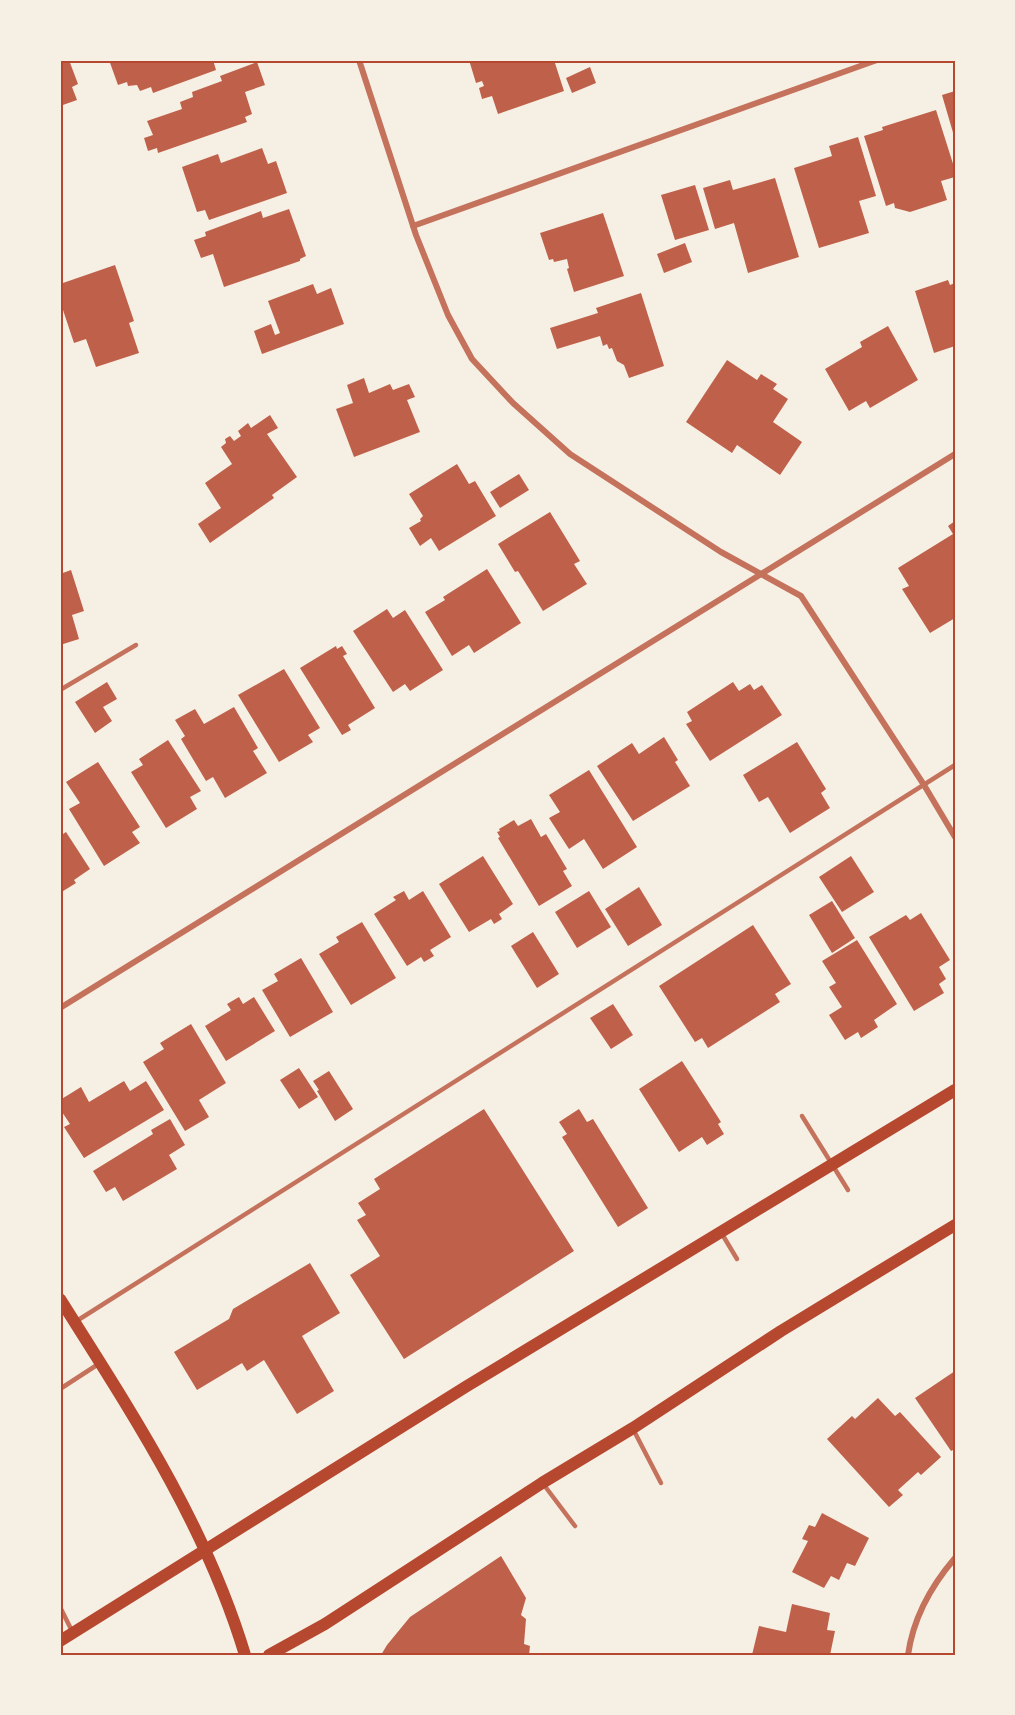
<svg xmlns="http://www.w3.org/2000/svg" width="1015" height="1715" viewBox="0 0 1015 1715" font-family="'DM Sans',sans-serif">
<style>
.building{fill:#bf614a}
.lines{fill:none;stroke-linecap:round;stroke-linejoin:round}
.service{stroke:#c5725c;stroke-width:4.5}
.minor{stroke:#c5725c;stroke-width:6}
.secondary{stroke:#b5482f;stroke-width:12}
.neatline{fill:none;stroke:#b5482f;stroke-width:2}
</style>
<rect width="100%" height="100%" fill="#f6efe4"/>
<!-- building -->
<g class="building">
<path d="M60,60H69L78,84L72,87L77,100L60,106Z"/>
<path d="M109,60H213L216,70L153,93L151,87L140,91L137,85L128,86L127,82L118,85Z"/>
<path d="M469,60H554L564,91L498,114L492,96L482,99L479,88L484,86L482,81L476,83Z"/>
<path d="M257,62L265,85L245,92L252,114L245,117L247,122L158,153L157,148L148,151L144,138L153,135L147,121L182,109L180,102L193,97L192,92L222,81L220,76Z"/>
<path d="M590,67L596,83L572,93L566,78Z"/>
<path d="M955,91V136H954L942,95Z"/>
<path d="M936,110L955,170V177L941,181L947,200L910,212L895,208L894,203L886,206L864,136L883,130L882,127Z"/>
<path d="M858,137L876,196L859,201L869,233L819,248L794,168L832,156L829,146Z"/>
<path d="M262,148L268,164L276,161L287,193L209,220L205,210L197,212L182,167L218,154L221,163Z"/>
<path d="M775,178L799,257L748,273L734,223L715,229L703,188L730,180L733,190Z"/>
<path d="M695,185L709,230L675,240L661,195Z"/>
<path d="M289,209L306,256L300,259V261L224,287L213,254L201,258L194,240L206,236L205,232L261,211L263,218Z"/>
<path d="M603,213L624,276L574,292L567,269L569,268L567,259L554,262L553,259L549,260L540,233Z"/>
<path d="M685,243L692,262L664,273L657,254Z"/>
<path d="M115,265L134,321L129,323L139,353L96,367L86,339L74,343L60,301V284Z"/>
<path d="M948,280L950,285L955,283V346L934,353L915,291Z"/>
<path d="M313,284L317,294L331,288L344,324L262,354L254,331L271,324L275,335L280,333L268,301Z"/>
<path d="M641,293L664,366L629,378L624,365L617,361L612,348L609,349L607,344L603,346L600,336L557,349L550,328L598,313L596,308Z"/>
<path d="M888,326L918,380L870,408L866,401L849,411L825,369L862,347L860,342Z"/>
<path d="M727,360L757,380L761,374L777,384L773,389L788,399L773,422L802,442L780,475L737,445L732,453L686,422Z"/>
<path d="M364,378L369,393L390,384L393,390L409,384L415,397L407,400L420,432L354,457L336,409L353,403L347,385Z"/>
<path d="M270,415L278,428L267,434L297,477L272,495L274,498L210,543L198,524L221,508L205,483L232,464L221,447L226,443L225,439L230,436L234,441L241,436L238,431L248,423L251,428Z"/>
<path d="M457,464L469,484L475,481L496,516L439,551L431,538L420,546L409,528L421,521L420,519L423,516L409,494Z"/>
<path d="M519,474L529,490L500,508L490,492Z"/>
<path d="M550,512L580,561L574,564L587,584L543,611L518,571L515,572L498,544Z"/>
<path d="M955,521V618L930,633L902,589L909,586L898,568L953,534L948,526Z"/>
<path d="M487,569L521,623L474,653L469,645L452,656L425,612L445,600L443,597Z"/>
<path d="M71,570L84,611L72,615L79,639L60,645V574Z"/>
<path d="M387,609L393,618L405,610L443,670L410,691L405,684L393,692L353,631Z"/>
<path d="M336,646L337,649L342,646L347,654L343,656L375,708L348,725L351,730L342,735L300,668Z"/>
<path d="M284,669L320,728L308,735L313,742L279,762L238,695Z"/>
<path d="M107,682L117,699L103,707L112,721L95,733L75,702Z"/>
<path d="M733,682L739,691L750,684L754,690L762,685L782,715L710,761L686,724L692,721L687,712Z"/>
<path d="M234,707L258,748L253,751L267,773L225,798L213,777L206,781L181,739L185,736L175,720L195,709L204,724Z"/>
<path d="M664,737L678,760L675,762L690,786L633,821L597,766L632,743L639,754Z"/>
<path d="M168,740L201,791L190,797L197,809L166,828L131,772L143,765L139,759Z"/>
<path d="M797,742L826,789L821,793L830,808L790,833L768,797L759,802L743,775Z"/>
<path d="M98,762L140,827L132,832L140,843L104,866L69,809L80,803L66,782Z"/>
<path d="M589,770L637,847L603,869L584,839L569,849L549,818L560,812L549,795Z"/>
<path d="M531,819L541,837L546,834L567,869L563,871L572,886L539,906L498,838L500,837L497,832L500,831L499,829L514,820L518,826Z"/>
<path d="M66,832L90,869L74,880L76,883L60,893V836Z"/>
<path d="M483,856L513,904L499,914L502,919L494,924L491,919L469,932L439,884Z"/>
<path d="M851,856L874,892L842,912L819,877Z"/>
<path d="M639,887L662,925L628,946L605,909Z"/>
<path d="M404,891L409,900L423,891L451,937L430,950L434,956L424,962L421,957L407,966L374,914L396,900L393,897Z"/>
<path d="M589,891L611,927L577,948L555,912Z"/>
<path d="M832,901L855,938L832,953L809,915Z"/>
<path d="M921,913L950,960L939,967L946,979L939,984L944,993L914,1011L869,937L906,915L910,920Z"/>
<path d="M362,922L396,978L351,1005L319,954L339,942L336,937Z"/>
<path d="M753,925L791,984L775,994L780,1002L708,1048L702,1038L695,1042L659,986Z"/>
<path d="M533,932L559,974L537,988L511,946Z"/>
<path d="M857,940L897,1004L874,1020L878,1027L861,1038L858,1032L845,1040L829,1015L842,1007L829,987L836,983L822,961Z"/>
<path d="M301,958L333,1012L290,1037L262,990L278,981L274,974Z"/>
<path d="M239,997L243,1004L254,997L275,1031L226,1061L205,1026L231,1010L227,1004Z"/>
<path d="M613,1004L633,1035L611,1049L590,1018Z"/>
<path d="M191,1024L226,1083L199,1100L209,1117L185,1131L143,1062L164,1049L160,1043Z"/>
<path d="M682,1061L721,1122L718,1124L724,1134L707,1145L702,1137L679,1152L639,1089Z"/>
<path d="M299,1068L318,1097L299,1109L280,1080Z"/>
<path d="M329,1071L353,1109L335,1121L317,1091L319,1090L313,1081Z"/>
<path d="M124,1081L130,1091L146,1081L164,1110L84,1158L64,1127L70,1124L60,1109V1100L81,1087L89,1102Z"/>
<path d="M484,1109L574,1251L404,1359L350,1275L380,1256L357,1220L366,1215L358,1203L380,1189L374,1179Z"/>
<path d="M579,1109L587,1122L593,1119L648,1208L618,1227L562,1137L567,1134L559,1122Z"/>
<path d="M170,1119L185,1145L169,1155L177,1169L123,1201L115,1187L106,1192L93,1171L153,1134L151,1130Z"/>
<path d="M310,1263L340,1313L302,1336L334,1391L297,1414L264,1360L247,1371L242,1363L197,1390L174,1352L229,1319L233,1309Z"/>
<path d="M955,1371V1449L951,1451L915,1398Z"/>
<path d="M878,1398L895,1416L900,1412L941,1457L921,1475L918,1472L898,1490L903,1495L889,1507L827,1439L852,1416L855,1419Z"/>
<path d="M822,1513L869,1538L855,1566L847,1563L839,1580L831,1576L824,1588L792,1572L808,1541L802,1539L809,1525L815,1527Z"/>
<path d="M501,1556L526,1598L521,1615L526,1619L524,1644L530,1646L529,1655H381L387,1645L410,1617Z"/>
<path d="M792,1604L830,1613L827,1630L835,1631L830,1655H752L759,1626L786,1632Z"/>
</g>
<g class="lines">
<!-- service -->
<g class="service">
<path d="M60,690L136,645"/>
<path d="M802,1116L848,1190"/>
<path d="M722,1234L737,1259"/>
<path d="M75,1322L955,765"/>
<path d="M60,1389L100,1363"/>
<path d="M633,1429L661,1483"/>
<path d="M544,1485L575,1526"/>
<path d="M60,1607L72,1631"/>
</g>
<!-- minor -->
<g class="minor">
<path d="M359,60L416,235L448,315L472,359L513,403L570,454L721,552L801,596L924,785L955,837"/>
<path d="M413,226L877,60"/>
<path d="M60,1008L955,454"/>
<path d="M908,1655C913,1619 931,1586 955,1558"/>
</g>
<!-- secondary -->
<g class="secondary">
<path d="M60,1299C132,1413 206,1525 245,1655"/>
<path d="M60,1641L467,1386L955,1090"/>
<path d="M269,1655L325,1624L542,1483L633,1428L781,1331L955,1225"/>
</g>
</g>
<!-- border -->
<rect width="1015" height="1715" fill="none" stroke="#f6efe4" stroke-width="123"/>
<rect x="62" y="62" width="892" height="1592" class="neatline"/>
</svg>
